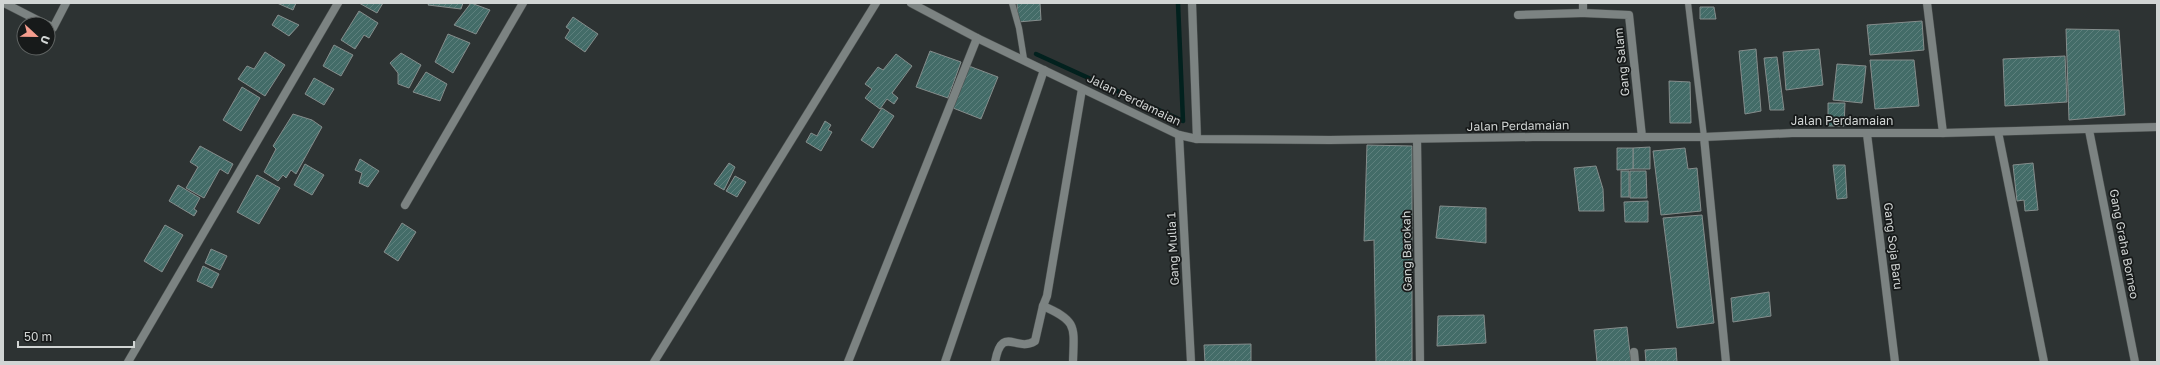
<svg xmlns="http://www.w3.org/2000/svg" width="2160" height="365" viewBox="0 0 2160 365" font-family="'Golos Text',sans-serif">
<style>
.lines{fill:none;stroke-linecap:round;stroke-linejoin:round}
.stream{stroke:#02211e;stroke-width:4.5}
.building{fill:url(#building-hatch);stroke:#858d8c}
.service-casing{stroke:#4a4f4e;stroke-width:7}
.minor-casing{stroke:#4a4f4e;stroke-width:9}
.tertiary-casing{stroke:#4a4f4e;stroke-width:9}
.service{stroke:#7c8382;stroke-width:6}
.minor{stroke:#7c8382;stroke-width:8}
.tertiary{stroke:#7c8382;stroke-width:8}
.labels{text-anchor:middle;stroke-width:3.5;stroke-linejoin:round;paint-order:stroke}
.street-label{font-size:12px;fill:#d1d5d4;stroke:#171a1a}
</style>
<defs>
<pattern id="building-hatch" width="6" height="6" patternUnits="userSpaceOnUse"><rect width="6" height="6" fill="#436c68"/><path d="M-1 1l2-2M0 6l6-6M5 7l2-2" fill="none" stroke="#5d807d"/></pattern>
</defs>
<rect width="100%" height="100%" fill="#2d3333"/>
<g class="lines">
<!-- stream -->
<path class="stream" d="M1036,54L1183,121L1178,3"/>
</g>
<!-- building -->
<g class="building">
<path d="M277,3H296L293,10Z"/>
<path d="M359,3H383L377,13Z"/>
<path d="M429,3H463L461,9L428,5Z"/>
<path d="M471,3L490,10L476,34L454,25Z"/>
<path d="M1017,3H1040L1041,20L1018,22Z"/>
<path d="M1700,7H1714L1716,19H1700Z"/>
<path d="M359,11L378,23L369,38L364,35L355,49L341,40Z"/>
<path d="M278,15L299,25L289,36L272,25Z"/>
<path d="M573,17L598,34L585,52L565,38L570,30L566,27Z"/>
<path d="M1922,21L1924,50L1870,55L1867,25Z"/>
<path d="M2066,29L2119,30L2125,115L2069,120Z"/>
<path d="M448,34L470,43L453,73L435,62Z"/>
<path d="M334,45L353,55L341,76L323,66Z"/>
<path d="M1756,49L1761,111L1745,114L1739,51Z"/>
<path d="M1819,49L1823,85L1786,90L1783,52Z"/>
<path d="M930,51L961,62L948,98L916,87Z"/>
<path d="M265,52L285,65L265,96L238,79L247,66L254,69Z"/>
<path d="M401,53L421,65L409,88L398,84V73L390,63Z"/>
<path d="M896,54L912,66L892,93L898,98L894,104L887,99L880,109L865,98L872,89L865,84L878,67L883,70Z"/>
<path d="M2065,56L2067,102L2005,106L2003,59Z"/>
<path d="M1777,57L1784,110H1770L1764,58Z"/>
<path d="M1870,60H1914L1919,106L1875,109Z"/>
<path d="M1837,64L1866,66L1862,103L1833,100Z"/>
<path d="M969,66L998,77L981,119L953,108Z"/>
<path d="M426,72L447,84L440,101L413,92Z"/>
<path d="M314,78L334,89L324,105L305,94Z"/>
<path d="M1669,81L1690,82L1691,123H1670Z"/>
<path d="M242,87L260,98L241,131L223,120Z"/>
<path d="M1828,103H1845L1844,126H1828Z"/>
<path d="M882,108L894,116L873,148L861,140Z"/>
<path d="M293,114L312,120L322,127L296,174L291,170L286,178L283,175L278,181L264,172L276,149L273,146Z"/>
<path d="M825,121L831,125L828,130L832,132L821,151L806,142L811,133L817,136Z"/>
<path d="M1367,145L1412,146V362H1376L1374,240L1364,241Z"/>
<path d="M200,146L233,164L228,174L220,169L204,198L186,188L198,167L190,162Z"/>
<path d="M1650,147V169H1633V148Z"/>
<path d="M1617,148H1633V169L1617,170Z"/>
<path d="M1685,148L1688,169L1697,168L1701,211L1661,215L1653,151Z"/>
<path d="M360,159L379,171L368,187L359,183L362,173L355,170Z"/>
<path d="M729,163L735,167L724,190L714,184Z"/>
<path d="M2033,163L2038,210L2025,211L2024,200L2017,201L2013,165Z"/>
<path d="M305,164L324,175L312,195L294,185Z"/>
<path d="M1833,165H1845L1847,198L1837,199Z"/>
<path d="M1596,166L1603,189L1604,211H1579L1574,168Z"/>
<rect x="1621" y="171" width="8" height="26"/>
<path d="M1630,171H1646L1647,198H1630Z"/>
<path d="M257,175L280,188L259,224L237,212Z"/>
<path d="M735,176L746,182L737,197L726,191Z"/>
<path d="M178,185L200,198L194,209L197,211L194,216L169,201Z"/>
<path d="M1648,201V222H1625L1624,202Z"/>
<path d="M1440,206L1486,208V243L1436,238Z"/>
<path d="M1702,215L1714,323L1677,328L1663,218Z"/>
<path d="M402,223L416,232L398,261L384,252Z"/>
<path d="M165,225L183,235L162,272L144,261Z"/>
<path d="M211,249L227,256L220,270L205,263Z"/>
<path d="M203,266L219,274L212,288L197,281Z"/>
<path d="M1769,292L1771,316L1733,322L1731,298Z"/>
<path d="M1484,315L1486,343L1437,346L1438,316Z"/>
<path d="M1627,327L1631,362H1597L1594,330Z"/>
<path d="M1251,344V362H1205L1204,345Z"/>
<path d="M1676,348L1677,362H1646L1645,350Z"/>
</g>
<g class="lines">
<!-- service casing -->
<g class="service-casing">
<g id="service">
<path d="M1012,3L1019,28L1024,59"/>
<path d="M1688,3L1704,137"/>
</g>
</g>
<!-- minor casing -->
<g class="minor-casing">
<g id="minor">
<path d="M4,3L45,24"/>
<path d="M1583,3V13L1629,15L1642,137"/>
<path d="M1927,3L1943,133"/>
<path d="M1518,15L1583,13"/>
<path d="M48,25L53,28L66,3"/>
<path d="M2089,130L2135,362"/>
<path d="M1998,132L2044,362"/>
<path d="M1867,134L1895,362"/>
<path d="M1179,135L1191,362"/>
<path d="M1704,137L1726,362"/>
<path d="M1417,139L1420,362"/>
<path d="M405,205L523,3"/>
<path d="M1634,352L1635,362"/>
<path d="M128,362L338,3"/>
<path d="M654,362L876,3"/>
<path d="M848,362L977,38"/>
<path d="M945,362L1044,70"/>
<path d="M995,362C1002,324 1016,353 1035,341L1043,306"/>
<path d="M1073,362C1074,327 1078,321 1043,306L1047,296L1082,89"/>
</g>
</g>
<!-- tertiary casing -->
<g class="tertiary-casing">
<g id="tertiary">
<path d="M911,3L977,38L1179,135L1197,139L1330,140L1533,137H1704L1792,133H1943L2157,127"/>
<path d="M1192,3L1197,139"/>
</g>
</g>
<!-- service -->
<use href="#service" class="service"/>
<!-- minor -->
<use href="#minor" class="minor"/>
<!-- tertiary -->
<use href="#tertiary" class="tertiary"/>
</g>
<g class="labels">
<!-- street labels -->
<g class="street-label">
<text transform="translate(1622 62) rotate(-96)" y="4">Gang Salam</text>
<text transform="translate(1134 100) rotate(26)" y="4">Jalan Perdamaian</text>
<text x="1842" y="125">Jalan Perdamaian</text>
<text transform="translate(1518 126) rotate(-1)" y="4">Jalan Perdamaian</text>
<text transform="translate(2124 244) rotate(79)" y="4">Gang Graha Borneo</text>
<text transform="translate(1893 246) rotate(83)" y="4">Gang Soja Baru</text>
<text transform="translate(1173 249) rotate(-93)" y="4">Gang Mulia 1</text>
<text transform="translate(1407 251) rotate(-91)" y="4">Gang Barokah</text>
</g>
</g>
<!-- border -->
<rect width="2160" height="365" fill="none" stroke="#d1d5d4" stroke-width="8"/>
<!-- north arrow -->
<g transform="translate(36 36) rotate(112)"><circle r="19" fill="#171a1a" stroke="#616564"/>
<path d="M0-3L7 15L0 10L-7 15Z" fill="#f59d8e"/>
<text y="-6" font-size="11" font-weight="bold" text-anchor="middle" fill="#d1d5d4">U</text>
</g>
<!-- scale -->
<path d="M18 341v6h116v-6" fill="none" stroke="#d1d5d4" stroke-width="2"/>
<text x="24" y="341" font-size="12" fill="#d1d5d4" stroke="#171a1a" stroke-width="3" paint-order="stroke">50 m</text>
</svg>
